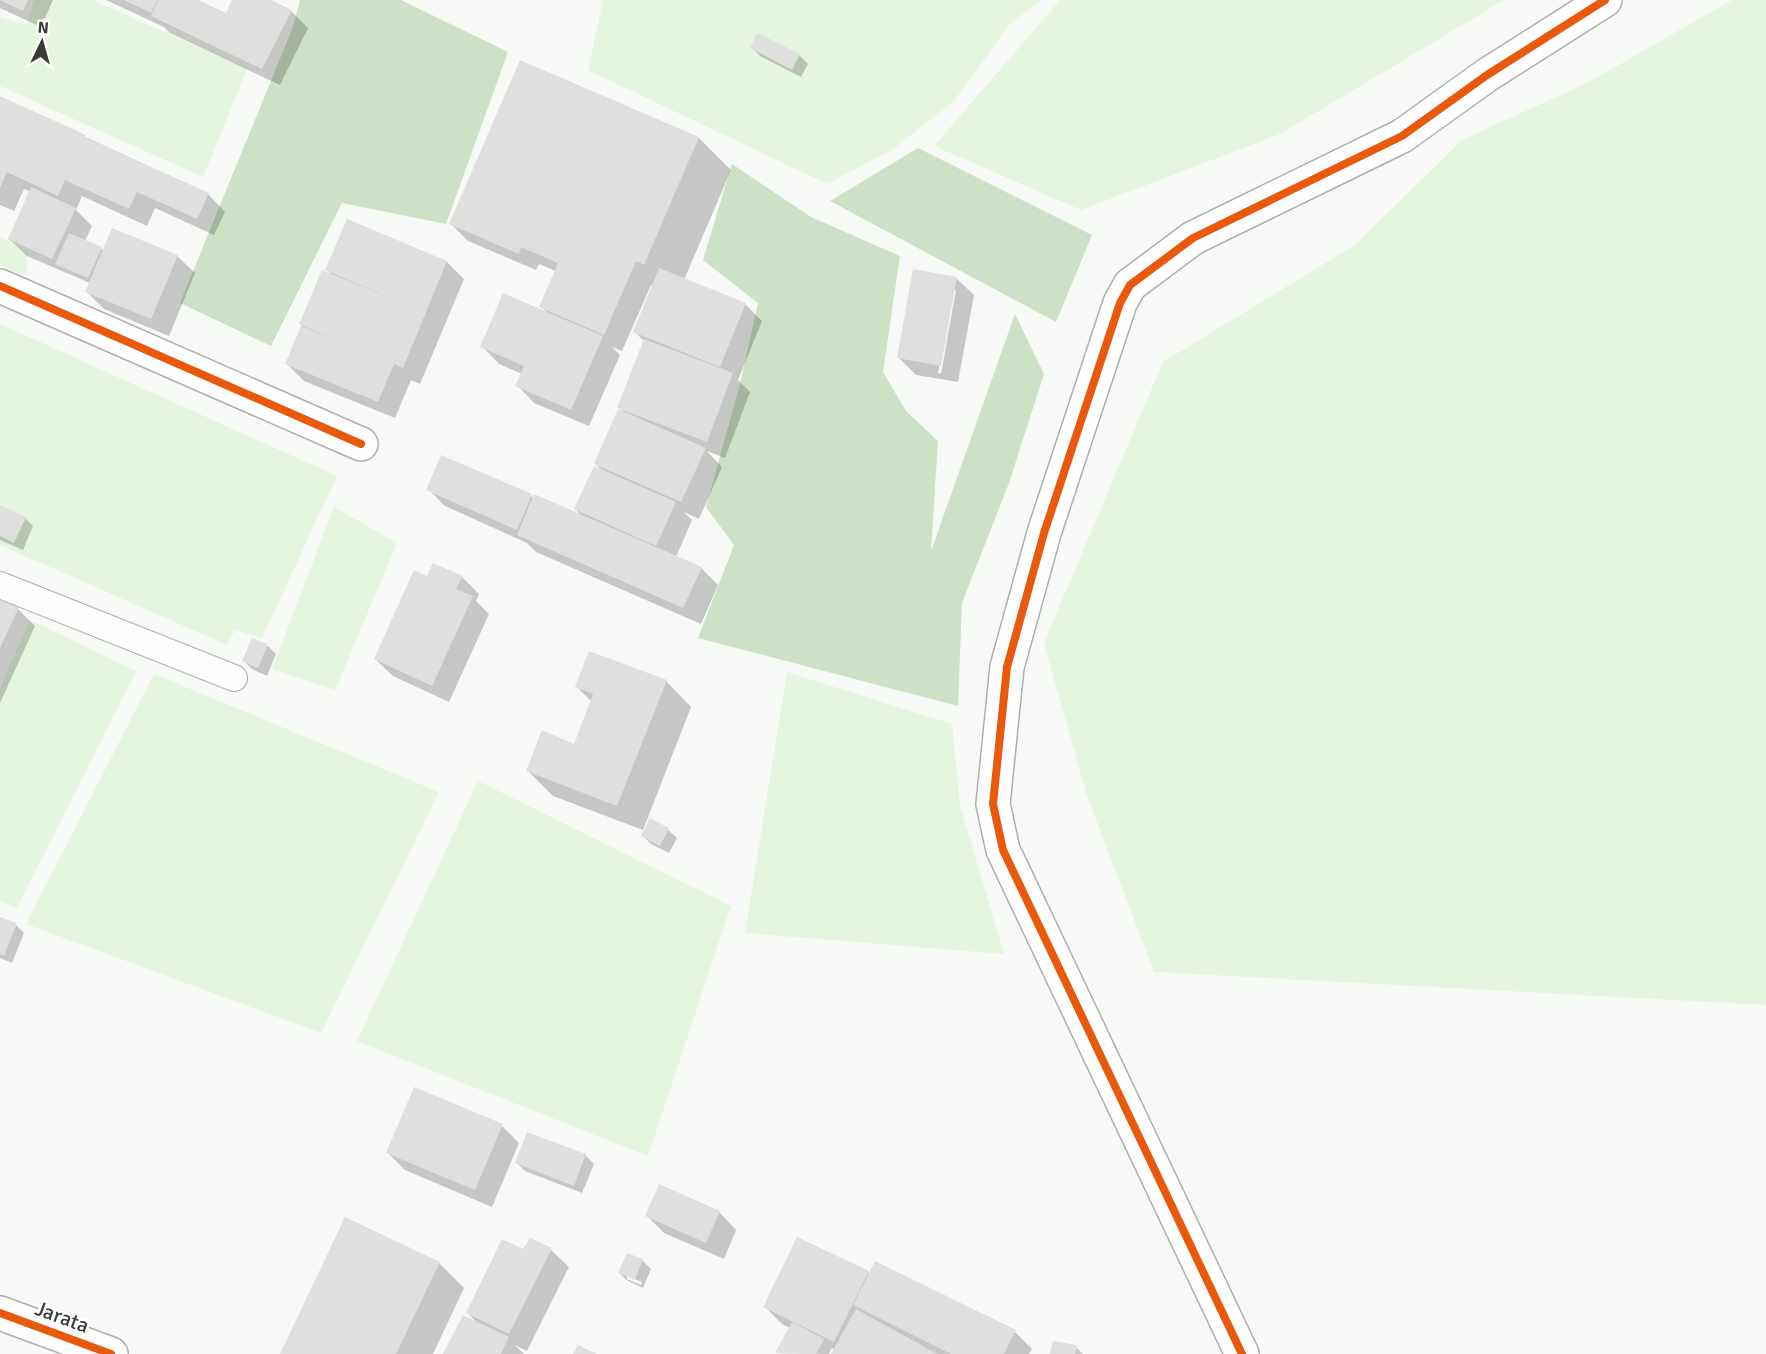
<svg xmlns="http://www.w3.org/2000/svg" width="1766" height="1354" viewBox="0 0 1766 1354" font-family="Signika,sans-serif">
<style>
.green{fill:#e5f5df}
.forest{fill:#cee1c6}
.shadow{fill:#0003;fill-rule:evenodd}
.building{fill:#dfe0de}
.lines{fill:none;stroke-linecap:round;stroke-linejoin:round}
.service-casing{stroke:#aeafad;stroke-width:28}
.minor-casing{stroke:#aeafad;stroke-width:36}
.service{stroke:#fefefe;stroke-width:26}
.minor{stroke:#fefefe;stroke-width:33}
.cycleway-casing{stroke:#fff;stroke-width:11}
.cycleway{stroke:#e8590c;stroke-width:8}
.labels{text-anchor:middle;stroke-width:5;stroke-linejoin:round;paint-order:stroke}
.street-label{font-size:21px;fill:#3b3c3a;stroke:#fff}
</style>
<rect width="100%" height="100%" fill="#f7f9f6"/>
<!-- green -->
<g class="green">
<path d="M35,0H93L247,69L203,177L0,86V17L26,25Z"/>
<path d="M603,0H1041L1010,24L954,101L892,150L827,184L588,70Z"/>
<path d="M1060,0H1504L1280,134L1081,210L934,146Z"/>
<path d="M1732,0H1766V1005L1154,972L1087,796L1044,643L1163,362L1355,245L1462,140L1589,82Z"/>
<path d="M0,237L28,253L26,276L0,265Z"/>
<path d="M0,324L337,476L262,638L235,630L227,645L0,545Z"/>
<path d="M334,507L397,543L335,690L272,669Z"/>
<path d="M30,620L136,671L17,908L0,901V689Z"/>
<path d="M787,672L952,724L960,805L1004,954L745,933Z"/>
<path d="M154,674L439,792L321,1033L26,924Z"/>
<path d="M478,781L731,906L648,1156L357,1041Z"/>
</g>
<!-- forest -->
<g class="forest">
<path d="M300,0H401L508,52L446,224L342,203L271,346L180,303L293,27Z"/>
<path d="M918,148L1092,235L1056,322L830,201Z"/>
<path d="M732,164L811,217L900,256L883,372L906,411L938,441L931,551L1015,314L1044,374L1009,483L962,603L958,706L698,638L734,545L706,507L740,384L758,303L703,260Z"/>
</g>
<!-- shadow -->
<g class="shadow">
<path d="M0,0H53L41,27L0,8Z"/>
<path d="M106,0H194L227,15L234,0H268L291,11L308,28L280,85L170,33L164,27Z"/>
<path d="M752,48L799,55L808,64L801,77L760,56Z"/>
<path d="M521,62L699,138L731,170L684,280L745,304L762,321L738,380L750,392L725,458L707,451L722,467L699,519L684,512L692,520L676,557L701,568L718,585L701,624L536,552L527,543L445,506L428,489L442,457L531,496L534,498L583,517L575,509L603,471L595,464L625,414L619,407L644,341L635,332L654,286L651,285L622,351L612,347L620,355L589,426L534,403L517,385L522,374L499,364L482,346L549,315L541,306L556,271L539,264L536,270L468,241L451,224Z"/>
<path d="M0,97L208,194L225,212L214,235L155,208L147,226L82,196L76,210L92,226L85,241L101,248L104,251L177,256L195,273L169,336L104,309L86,291L90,283L27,256L9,239L31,192L24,189L14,211L0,205Z"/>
<path d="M348,221L447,262L464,279L420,384L411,380L395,418L304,381L287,364L302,325L333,276L326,269Z"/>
<path d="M956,278L974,295L958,382L916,375L899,358ZM953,290H956L941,374L938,373Z"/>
<path d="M0,506L25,518L33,526L23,550L0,540Z"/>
<path d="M462,577L479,594L476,601L489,614L449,702L393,676L375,659L428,578Z"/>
<path d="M0,600L18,609L35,626L0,703Z"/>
<path d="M253,640L268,646L276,654L267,676L252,669L244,661Z"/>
<path d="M666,681L691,707L643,830L553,796L527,770L575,745L592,702L577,687Z"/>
<path d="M651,820L668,830L677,838L669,853L651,844L643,836Z"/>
<path d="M0,918L16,925L24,933L12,963L0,958Z"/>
<path d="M502,1126L519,1143L492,1207L405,1170L388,1153Z"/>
<path d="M585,1155L594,1164L582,1193L525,1171L517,1163Z"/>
<path d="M719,1212L736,1230L724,1259L664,1233L647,1216Z"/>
<path d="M530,1240L551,1250L569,1267L527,1351L515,1345L524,1354H445L478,1324L468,1313L524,1251Z"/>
<path d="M642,1260L651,1269L643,1288L628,1281L619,1273ZM627,1276L642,1282L641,1285L627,1279Z"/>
<path d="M439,1263L464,1288L433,1354H282Z"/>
<path d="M868,1272L870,1275L1015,1332L1032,1349L1029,1354H833L835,1350L832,1348L829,1354L776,1353L790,1328L782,1324L765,1307Z"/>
<path d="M1076,1347L1083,1354H1052Z"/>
</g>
<!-- building -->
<g class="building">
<path d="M0,0H28L23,11Z"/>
<path d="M124,0H157L151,13Z"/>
<path d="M158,0H198L226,13L232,0H271L292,10L262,69L151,16Z"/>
<path d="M757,33L800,54L792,70L750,48Z"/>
<path d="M520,60L699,137L644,265L636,261L604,335L539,307L558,263L521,247L519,254L449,224Z"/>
<path d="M0,96L86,135L85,137L209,193L197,219L137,192L129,209L65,180L58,196L7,172L0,188Z"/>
<path d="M31,187L76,208L52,259L8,239Z"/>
<path d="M347,219L447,261L403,368L394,364L378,402L285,364L301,326L338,341L299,324L322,270L400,302L325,270Z"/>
<path d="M112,228L178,255L151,319L85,292Z"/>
<path d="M69,233L102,247L88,278L55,264Z"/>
<path d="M659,268L746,303L720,367L633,332Z"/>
<path d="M913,269L957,277L941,366L897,358Z"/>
<path d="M503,293L603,336L571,410L515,386L524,366L480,347Z"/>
<path d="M644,339L733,373L707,442L617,408Z"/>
<path d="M618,409L706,448L681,502L594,464Z"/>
<path d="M441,455L532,494L517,530L426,490Z"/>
<path d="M594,466L676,502L656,546L574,509Z"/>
<path d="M534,494L702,567L683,608L517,535Z"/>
<path d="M0,505L26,517L14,543L0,536Z"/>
<path d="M433,563L463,576L456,589L473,596L432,686L374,659L414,570L427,576Z"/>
<path d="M0,599L19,607L0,648Z"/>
<path d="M252,638L268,644L258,668L242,661Z"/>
<path d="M589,651L667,680L617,806L526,771L542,730L574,744L593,694L575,687Z"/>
<path d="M650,818L669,828L660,846L641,836Z"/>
<path d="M0,917L17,923L4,956L0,954Z"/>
<path d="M414,1087L503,1124L475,1190L386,1153Z"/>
<path d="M527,1132L586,1154L574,1186L515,1163Z"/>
<path d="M659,1184L720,1211L706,1243L645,1216Z"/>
<path d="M345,1217L440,1262L396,1354H280Z"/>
<path d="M797,1237L869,1271L834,1342L763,1307Z"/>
<path d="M530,1238L552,1248L509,1334L466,1313L502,1239L523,1249Z"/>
<path d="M627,1253L643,1259L635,1280L618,1273Z"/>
<path d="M875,1261L1016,1330L1004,1354H951L853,1305Z"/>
<path d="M856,1309L937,1354H831Z"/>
<path d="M463,1315L509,1337L501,1354H443Z"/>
<path d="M792,1322L824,1339L816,1354L775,1353Z"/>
<path d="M1053,1341L1077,1345L1075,1354H1050Z"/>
<path d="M578,1345L597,1354H573Z"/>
</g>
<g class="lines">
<!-- service casing -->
<g class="service-casing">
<path id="service" d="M0,585L234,678"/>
</g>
<!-- minor casing -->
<g class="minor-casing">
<g id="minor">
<path d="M0,286L361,444"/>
<path d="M0,1313L111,1354"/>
<path d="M1242,1354L1003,850L993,804L1007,667L1044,533L1120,303L1130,285L1193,238L1402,136L1487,75L1605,0"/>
</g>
</g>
<!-- service -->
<use href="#service" class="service"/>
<!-- minor -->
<use href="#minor" class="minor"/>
<!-- cycleway casing -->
<g class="cycleway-casing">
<g id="cycleway">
<path d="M0,286L361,444"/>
<path d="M0,1313L111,1354"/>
<path d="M1242,1354L1003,850L993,804L1007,667L1044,533L1120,303L1130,285L1193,238L1402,136L1487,75L1605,0"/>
</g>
</g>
<!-- cycleway -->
<use href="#cycleway" class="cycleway"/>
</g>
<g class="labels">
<!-- street labels -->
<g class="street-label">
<text transform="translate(62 1317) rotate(20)" y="7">Jarata</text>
</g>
</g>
<!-- north arrow -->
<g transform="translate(42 42) rotate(5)" stroke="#ffffff" stroke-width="4.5" paint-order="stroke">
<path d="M0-4.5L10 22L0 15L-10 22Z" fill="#3b3c3a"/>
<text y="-9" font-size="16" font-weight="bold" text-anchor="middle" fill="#3b3c3a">N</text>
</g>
</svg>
